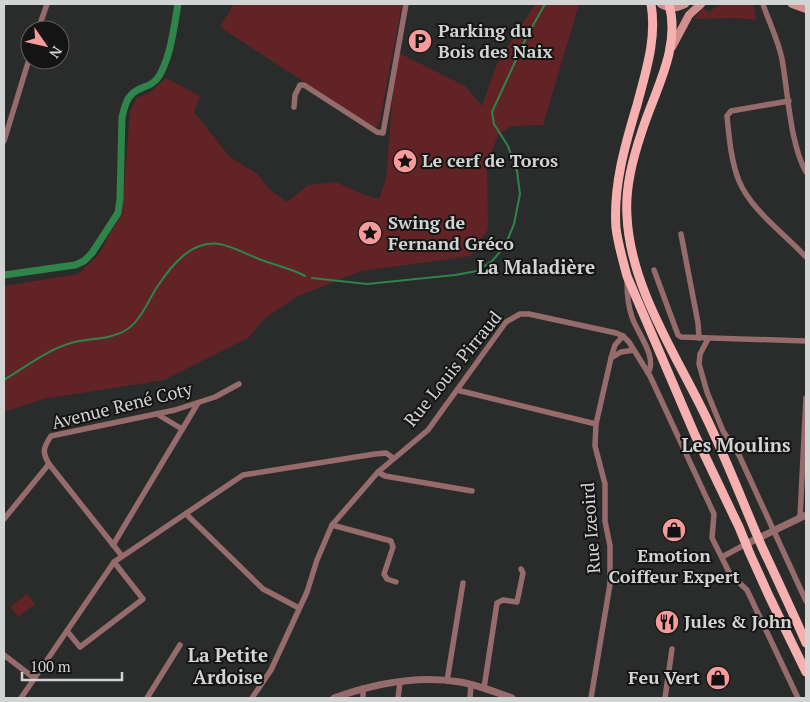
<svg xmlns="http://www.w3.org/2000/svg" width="810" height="702" viewBox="0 0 810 702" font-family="'PT Serif',serif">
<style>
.green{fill:#612326}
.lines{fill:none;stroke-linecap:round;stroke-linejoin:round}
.stream{stroke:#2f844a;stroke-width:2}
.canal{stroke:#2f844a;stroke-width:7}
.minor{stroke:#966b6b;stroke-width:5.5}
.tertiary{stroke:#966b6b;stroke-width:7}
.secondary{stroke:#d28f8e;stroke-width:8}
.primary{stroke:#f6b0af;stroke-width:9}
.labels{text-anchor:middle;stroke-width:4;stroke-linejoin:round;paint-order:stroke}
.poi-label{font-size:18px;font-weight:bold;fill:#d1d4d2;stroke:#131413;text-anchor:start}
.street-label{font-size:18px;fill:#d1d4d2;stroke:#131413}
.neighbourhood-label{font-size:19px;font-weight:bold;fill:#d1d4d2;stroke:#131413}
</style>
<rect width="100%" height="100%" fill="#292c2a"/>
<!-- green -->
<g class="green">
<path d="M234,4H402L379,125L375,128L220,27Z"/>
<path d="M535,4H579L543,125L511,126L498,135L487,165L488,229L471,256L361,271L296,297L264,319L248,338L164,380L43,399L4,412V286L78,274L99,254L110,233L122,215L130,111L137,98L150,92L166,78L200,96L194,112L230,157L257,174L270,190L287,202L308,185L336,182L365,195L379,199L386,179L392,103L399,53L465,86L482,106L497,64Z"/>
<path d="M720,4H753L756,20L737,18L694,19L703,8L709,12Z"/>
<path d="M27,594L35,604L18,617L10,607Z"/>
</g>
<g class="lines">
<!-- stream -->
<g class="stream">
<path d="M312,278L367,284L455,275L477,271L492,261L505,246L514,224L520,194L517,171L508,146L494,124L492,112L527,36L545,4"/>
<path d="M4,380C25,367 47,350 71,343C88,338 110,340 126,330C140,322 148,301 157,287C171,266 191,240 219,244C232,246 246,254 259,259C274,265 290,268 305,276"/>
</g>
<!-- canal -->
<path class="canal" d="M4,275L75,265L84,261L92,253L118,213L120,199L122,117C124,110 125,101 131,95C139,86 152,88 159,76C171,56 174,26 178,4"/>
<!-- minor -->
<g class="minor">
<path d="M763,4C769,22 778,40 782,59C788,92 790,144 806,172"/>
<path d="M38,30L47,4"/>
<path d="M789,101L731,111L727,116C729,137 731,161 739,181C751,210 785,234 806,257"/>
<path d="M294,107L295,95L300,85H304L377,132L383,133L406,4"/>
<path d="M4,141L30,56"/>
<path d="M681,234L698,323L699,338"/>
<path d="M654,270L678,335L681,337L806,341"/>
<path d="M627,281C627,293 628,306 632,317C637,333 658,357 648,373"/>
<path d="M708,339L700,354L699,364L707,392L723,431L739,455L806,601"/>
<path d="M611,358L621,352L634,350"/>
<path d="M457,390L596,424"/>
<path d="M157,414L182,429"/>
<path d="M378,472L385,476L472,491"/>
<path d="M186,514L263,589L299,608"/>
<path d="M800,518L806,398"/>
<path d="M4,519L49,464"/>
<path d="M332,525L391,541L393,547L384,574L387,579L396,582"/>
<path d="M113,545L198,403"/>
<path d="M122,556L49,464C42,452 43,448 51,436L175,410L215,397L239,384"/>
<path d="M722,557L746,544"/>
<path d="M67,631L80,647L143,599L114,562"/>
<path d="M4,655L34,678"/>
<path d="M447,681L463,583"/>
<path d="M484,688L497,603L503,600L517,602L523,573L521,569"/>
<path d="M21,698L114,562L243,475L375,454L386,453L393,458"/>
<path d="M147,698L180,645"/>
<path d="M252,698L271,670L307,592L317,560L332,525L378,472L428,430L506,322L520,314H529L616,333L623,336L629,342L650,376L714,514L712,538L730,574L747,590L798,698"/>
<path d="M363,698V688"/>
<path d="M398,698L400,682"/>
<path d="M470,698L471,684"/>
<path d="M591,698L610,584V546L605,521V484L595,446L596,424L611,358L615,345L623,336"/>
<path d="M665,698L672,649"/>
</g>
<!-- tertiary -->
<g class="tertiary">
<path d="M746,544L806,515"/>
<path d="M334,698C373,684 418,675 460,682C478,685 495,692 512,698"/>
</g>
<!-- secondary -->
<g class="secondary">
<path d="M661,4C670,9 676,8 685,4"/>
<path d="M792,4L806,9"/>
<path d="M672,47L689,15L701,4"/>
</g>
<!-- primary -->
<g class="primary">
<path d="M651,4C657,38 646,71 637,105C625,145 613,186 616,228C618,244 623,261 627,276L695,435L739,527L750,554L769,596L806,672"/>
<path d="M669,4C681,48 655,90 642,131C633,158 625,187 627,216C630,286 675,353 705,415C726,458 743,503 762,547C777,579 792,611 806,643"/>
</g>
</g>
<!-- icons -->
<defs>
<g id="parking-disc" transform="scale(1.25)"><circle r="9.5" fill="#f59b9b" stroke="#131413"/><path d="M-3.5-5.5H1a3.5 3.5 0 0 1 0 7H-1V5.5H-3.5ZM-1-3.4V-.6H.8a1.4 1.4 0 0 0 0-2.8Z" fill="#111"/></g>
<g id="sight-disc" transform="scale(1.25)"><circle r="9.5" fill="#f59b9b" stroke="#131413"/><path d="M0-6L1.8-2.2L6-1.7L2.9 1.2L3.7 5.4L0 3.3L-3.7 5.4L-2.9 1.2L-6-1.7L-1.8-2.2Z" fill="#111"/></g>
<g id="shop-disc" transform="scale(1.25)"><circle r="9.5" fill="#f59b9b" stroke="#131413"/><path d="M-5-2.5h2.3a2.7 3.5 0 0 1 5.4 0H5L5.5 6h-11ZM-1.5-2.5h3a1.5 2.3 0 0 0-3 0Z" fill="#111"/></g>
<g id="restaurant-disc" transform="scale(1.25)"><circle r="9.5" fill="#f59b9b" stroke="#131413"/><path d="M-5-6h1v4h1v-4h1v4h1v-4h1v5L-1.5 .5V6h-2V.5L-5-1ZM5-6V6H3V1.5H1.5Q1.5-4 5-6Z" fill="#111"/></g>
</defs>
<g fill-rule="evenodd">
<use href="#parking-disc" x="420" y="41"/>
<use href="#sight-disc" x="405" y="161"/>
<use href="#sight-disc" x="370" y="233"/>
<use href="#shop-disc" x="674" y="530"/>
<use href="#restaurant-disc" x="667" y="622"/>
<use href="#shop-disc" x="718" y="678"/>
</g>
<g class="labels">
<!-- poi labels -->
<g class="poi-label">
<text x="438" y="37">Parking du<tspan x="438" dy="21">Bois des Naix</tspan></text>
<text x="422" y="167">Le cerf de Toros</text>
<text x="388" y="229">Swing de<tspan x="388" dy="21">Fernand Gréco</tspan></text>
<text x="674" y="562" text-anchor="middle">Emotion<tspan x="674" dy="21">Coiffeur Expert</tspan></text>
<text x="684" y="628">Jules &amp; John</text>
<text x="700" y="684" text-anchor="end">Feu Vert</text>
</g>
<!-- street labels -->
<g class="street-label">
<text transform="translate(453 369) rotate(-51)" y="6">Rue Louis Pirraud</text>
<text transform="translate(122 406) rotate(-14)" y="6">Avenue René Coty</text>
<text transform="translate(591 528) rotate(-94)" y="6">Rue Izeoird</text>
</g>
<!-- neighbourhood labels -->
<g class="neighbourhood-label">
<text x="536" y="274">La Maladière</text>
<text x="736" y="452">Les Moulins</text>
<text x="228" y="662">La Petite<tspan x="228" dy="22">Ardoise</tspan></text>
</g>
</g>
<!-- border -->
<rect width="810" height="702" fill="none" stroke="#d1d4d2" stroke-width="10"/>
<!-- north arrow -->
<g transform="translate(45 45) rotate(124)"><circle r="24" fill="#131413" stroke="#5f615f"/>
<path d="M0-4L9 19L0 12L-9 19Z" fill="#f59b9b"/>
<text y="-8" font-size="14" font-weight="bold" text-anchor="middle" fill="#d1d4d2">N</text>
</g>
<!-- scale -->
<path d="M22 672v8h100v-8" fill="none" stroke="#d1d4d2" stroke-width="2.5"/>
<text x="30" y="672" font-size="15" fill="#d1d4d2" stroke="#131413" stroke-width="4" paint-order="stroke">100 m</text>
</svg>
